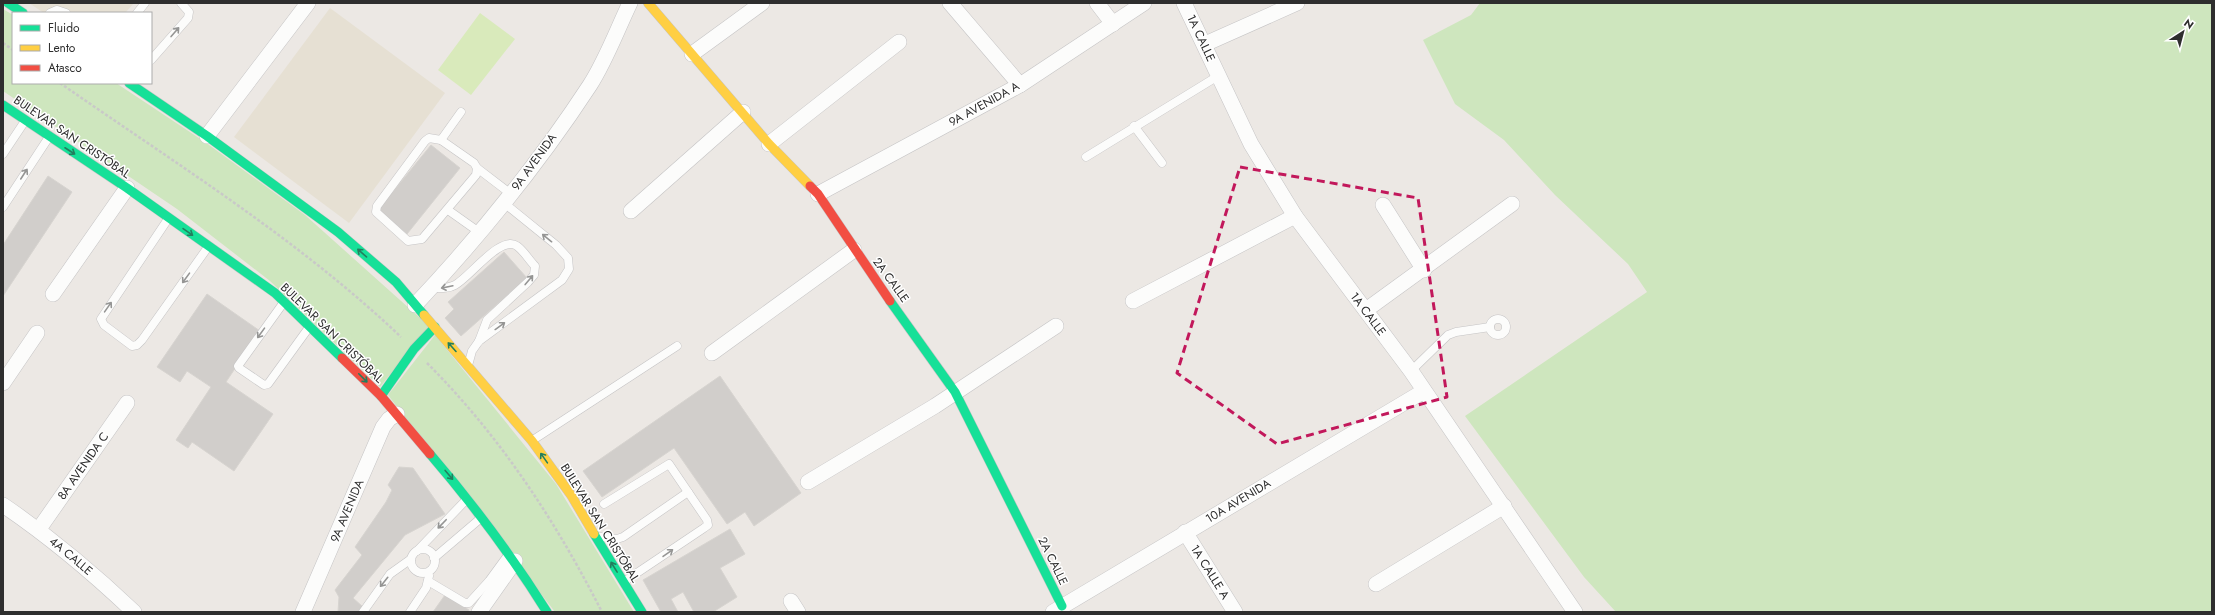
<svg xmlns="http://www.w3.org/2000/svg" width="2215" height="615" viewBox="0 0 2215 615" font-family="Jost,sans-serif">
<style>
.education{fill:#e6e0d3}
.green{fill:#cee6be}
.pitch{fill:#d9eabb}
.building{fill:#d1cecb;stroke:#d7d4d0}
.lines{fill:none;stroke-linecap:round;stroke-linejoin:round}
.lane-casing{stroke:#c5c4c5;stroke-width:9}
.street-casing{stroke:#c5c4c5;stroke-width:16}
.fast-casing{stroke:#c5c4c5;stroke-width:10}
.slow-casing{stroke:#c5c4c5;stroke-width:10}
.jam-casing{stroke:#c5c4c5;stroke-width:10}
.path{stroke:#c9c9c8;stroke-width:2.5;stroke-dasharray:3 2;stroke-linecap:butt}
.lane{stroke:#fcfcfb;stroke-width:8}
.street{stroke:#fcfcfb;stroke-width:15}
.fast{stroke:#16e098;stroke-width:9}
.slow{stroke:#ffcf43;stroke-width:9}
.jam{stroke:#f24e42;stroke-width:9}
.oneway{stroke:#959594}
.oneway2{stroke:#237e5e}
.marked{fill:none;stroke:#c2185b;stroke-width:3;stroke-dasharray:8 5;stroke-linejoin:round}
.labels{text-anchor:middle;stroke-width:3;stroke-linejoin:round;paint-order:stroke}
.street-label{font-size:12px;fill:#2e2e2e;stroke:#fff}
</style>
<rect width="100%" height="100%" fill="#ece8e4"/>
<!-- education -->
<g class="education">
<path d="M29,3H134L125,13H44Z"/>
<path d="M330,8L445,93L349,223L234,137Z"/>
</g>
<!-- green -->
<g class="green">
<path d="M1480,3H2212V612H1616L1584,577L1465,416L1647,292L1628,264L1555,195L1504,140L1455,104L1423,40L1471,15Z"/>
<path d="M3,9L13,15V83H116L205,142L305,215L429,326L380,387L270,281L177,209L3,91Z"/>
<path d="M435,335L556,484L634,612H555L388,395Z"/>
</g>
<!-- pitch -->
<path class="pitch" d="M480,13L515,39L471,95L438,70Z"/>
<!-- building -->
<g class="building">
<path d="M431,145L460,168L407,234L378,210Z"/>
<path d="M48,176L72,192L3,296V245Z"/>
<path d="M504,252L527,278L461,336L445,318L454,309L448,302Z"/>
<path d="M207,294L260,331L226,382L273,414L234,471L192,442L188,448L176,440L211,387L187,371L180,382L157,367Z"/>
<path d="M720,376L801,493L754,526L745,512L727,524L674,448L602,497L583,471Z"/>
<path d="M399,467L413,468L445,514L405,535L353,598L363,607L360,612H338L339,597L335,590L362,555L355,547L386,502L392,490L388,485Z"/>
<path d="M730,529L745,554L720,568L737,597L713,612H694L683,592L671,599L678,612H661L643,580Z"/>
<path d="M445,595L469,610L468,612H433Z"/>
</g>
<g class="lines">
<!-- lane casing -->
<g class="lane-casing">
<g id="lane">
<path d="M50,13L57,10L66,13"/>
<path d="M137,13L145,3"/>
<path d="M151,60L188,18L189,12L181,3"/>
<path d="M1134,126L1162,163"/>
<path d="M429,138L441,140L474,163L477,168L476,175L422,239L408,241L376,212L377,206L425,141Z"/>
<path d="M441,140L461,112"/>
<path d="M3,154L25,121"/>
<path d="M1086,157L1218,76"/>
<path d="M477,168L511,194"/>
<path d="M3,207L49,137"/>
<path d="M448,210L479,232"/>
<path d="M168,219L101,319L104,325L132,346L137,345L142,340L208,247"/>
<path d="M431,288C440,288 448,289 455,285C470,277 501,234 517,246C524,251 529,260 535,266L534,275L528,282L487,320L479,341"/>
<path d="M284,302L238,366L239,368L264,385L268,384L310,326"/>
<circle cx="1498" cy="327" r="8"/>
<path d="M469,362L472,351L479,341L562,280L569,269L568,258L556,245L504,203"/>
<path d="M1411,371L1448,335L1456,332L1490,327"/>
<path d="M533,440L677,346"/>
<path d="M604,504L669,464L707,520L708,525L704,528L625,581"/>
<path d="M601,537L617,539L623,537L688,492"/>
<circle cx="423" cy="561" r="12"/>
<path d="M417,551L467,499"/>
<path d="M434,558L481,518"/>
<path d="M428,581L465,603H469L489,581L508,555"/>
<path d="M363,612L390,574L411,559"/>
<path d="M410,612L426,588L429,576"/>
</g>
</g>
<!-- street casing -->
<g class="street-casing">
<g id="street">
<path d="M950,3L1020,85"/>
<path d="M1097,3L1113,24"/>
<path d="M1184,3L1251,144L1295,216L1411,371L1575,612"/>
<path d="M1205,44L1297,3"/>
<path d="M692,54L762,3"/>
<path d="M207,136L308,3"/>
<path d="M769,144L899,42"/>
<path d="M818,194L1020,85L1144,3"/>
<path d="M1383,205L1424,270"/>
<path d="M631,211L743,112"/>
<path d="M53,294L127,188"/>
<path d="M1133,301L1295,216"/>
<path d="M415,305C479,237 539,163 590,85C606,60 617,30 630,3"/>
<path d="M1366,310L1512,204"/>
<path d="M712,353L854,250"/>
<path d="M3,383L37,333"/>
<path d="M808,482L935,406L1056,326"/>
<path d="M3,505C50,537 93,573 134,612"/>
<path d="M39,529L127,403"/>
<path d="M1185,532L1235,612"/>
<path d="M1376,584L1504,506"/>
<path d="M791,601L798,612"/>
<path d="M303,612L383,427L389,419L397,414"/>
<path d="M479,612L515,561"/>
<path d="M1053,612L1424,391"/>
</g>
</g>
<!-- fast casing -->
<g class="fast-casing">
<g id="fast">
<path d="M8,3L23,13"/>
<path d="M129,83L207,136L338,232L396,282L424,315"/>
<path d="M3,105L127,188L275,293L342,358"/>
<path d="M890,301L955,392L1062,606"/>
<path d="M381,396L414,349L435,327"/>
<path d="M430,454C473,504 512,556 547,612"/>
<path d="M594,534L642,612"/>
</g>
</g>
<!-- slow casing -->
<g class="slow-casing">
<g id="slow">
<path d="M648,3L769,144L810,186"/>
<path d="M424,315L532,441L571,495L594,534"/>
</g>
</g>
<!-- jam casing -->
<g class="jam-casing">
<g id="jam">
<path d="M810,186L818,194L890,301"/>
<path d="M342,358L381,396L430,454"/>
</g>
</g>
<!-- path -->
<g class="path">
<path d="M3,43L13,50"/>
<path d="M60,83C176,164 298,239 401,337"/>
<path d="M427,363C500,436 555,520 602,612"/>
</g>
<!-- lane -->
<use href="#lane" class="lane"/>
<!-- street -->
<use href="#street" class="street"/>
<!-- fast -->
<use href="#fast" class="fast"/>
<!-- slow -->
<use href="#slow" class="slow"/>
<!-- jam -->
<use href="#jam" class="jam"/>
</g>
<!-- one-way arrows -->
<defs><path id="oneway-shaft" d="M-6 0H5M1.5-3L5.5 0L1.5 3" fill="none" stroke-width="1.6" stroke-linecap="round" stroke-linejoin="round"/></defs>
<g class="oneway">
<use href="#oneway-shaft" transform="translate(175 32) rotate(-49)"/>
<use href="#oneway-shaft" transform="translate(24 174) rotate(-57)"/>
<use href="#oneway-shaft" transform="translate(547 238) rotate(-141)"/>
<use href="#oneway-shaft" transform="translate(186 278) rotate(126)"/>
<use href="#oneway-shaft" transform="translate(529 280) rotate(-50)"/>
<use href="#oneway-shaft" transform="translate(447 287) rotate(168)"/>
<use href="#oneway-shaft" transform="translate(108 307) rotate(-55)"/>
<use href="#oneway-shaft" transform="translate(500 326) rotate(-36)"/>
<use href="#oneway-shaft" transform="translate(261 333) rotate(126)"/>
<use href="#oneway-shaft" transform="translate(442 524) rotate(134)"/>
<use href="#oneway-shaft" transform="translate(668 553) rotate(-35)"/>
<use href="#oneway-shaft" transform="translate(384 582) rotate(129)"/>
</g>
<g class="oneway2">
<use href="#oneway-shaft" transform="translate(70 151) rotate(33)"/>
<use href="#oneway-shaft" transform="translate(188 232) rotate(35)"/>
<use href="#oneway-shaft" transform="translate(362 253) rotate(-139)"/>
<use href="#oneway-shaft" transform="translate(452 347) rotate(-132)"/>
<use href="#oneway-shaft" transform="translate(363 378) rotate(45)"/>
<use href="#oneway-shaft" transform="translate(544 458) rotate(-125)"/>
<use href="#oneway-shaft" transform="translate(449 475) rotate(50)"/>
<use href="#oneway-shaft" transform="translate(614 567) rotate(-122)"/>
</g>
<!-- marked area -->
<path class="marked" d="M1240,167L1418,198L1447,397L1277,444L1177,373Z"/>
<g class="labels">
<!-- street labels -->
<g class="street-label">
<text transform="translate(1201 38) rotate(65)" y="4">1A CALLE</text>
<text transform="translate(984 104) rotate(-29)" y="4">9A AVENIDA A</text>
<text transform="translate(72 137) rotate(34)" y="4">BULEVAR SAN CRISTÓBAL</text>
<text transform="translate(534 162) rotate(-54)" y="4">9A AVENIDA</text>
<text transform="translate(891 280) rotate(54)" y="4">2A CALLE</text>
<text transform="translate(1368 314) rotate(53)" y="4">1A CALLE</text>
<text transform="translate(332 333) rotate(44)" y="4">BULEVAR SAN CRISTÓBAL</text>
<text transform="translate(83 466) rotate(-55)" y="4">8A AVENIDA C</text>
<text transform="translate(1238 501) rotate(-31)" y="4">10A AVENIDA</text>
<text transform="translate(347 511) rotate(-67)" y="4">9A AVENIDA</text>
<text transform="translate(600 523) rotate(58)" y="4">BULEVAR SAN CRISTÓBAL</text>
<text transform="translate(71 556) rotate(40)" y="4">4A CALLE</text>
<text transform="translate(1053 561) rotate(64)" y="4">2A CALLE</text>
<text transform="translate(1210 572) rotate(58)" y="4">1A CALLE A</text>
</g>
</g>
<!-- border -->
<rect width="2215" height="615" fill="none" stroke="#2e2e2e" stroke-width="8"/>
<!-- legend -->
<rect x="12" y="12" width="140" height="72" fill="#ffffff" stroke="#ababab"/>
<rect x="20" y="25" width="20" height="6" fill="#16e098" stroke="#ababab"/>
<text x="48" y="32" font-size="12" fill="#2e2e2e">Fluido</text>
<rect x="20" y="45" width="20" height="6" fill="#ffcf43" stroke="#ababab"/>
<text x="48" y="52" font-size="12" fill="#2e2e2e">Lento</text>
<rect x="20" y="65" width="20" height="6" fill="#f24e42" stroke="#ababab"/>
<text x="48" y="72" font-size="12" fill="#2e2e2e">Atasco</text>
<!-- north arrow -->
<g transform="translate(2183 32) rotate(36)" stroke="#ffffff" stroke-width="3" paint-order="stroke">
<path d="M0-3L7 15L0 10L-7 15Z" fill="#2e2e2e"/>
<text y="-6" font-size="11" font-weight="bold" text-anchor="middle" fill="#2e2e2e">N</text>
</g>
</svg>
